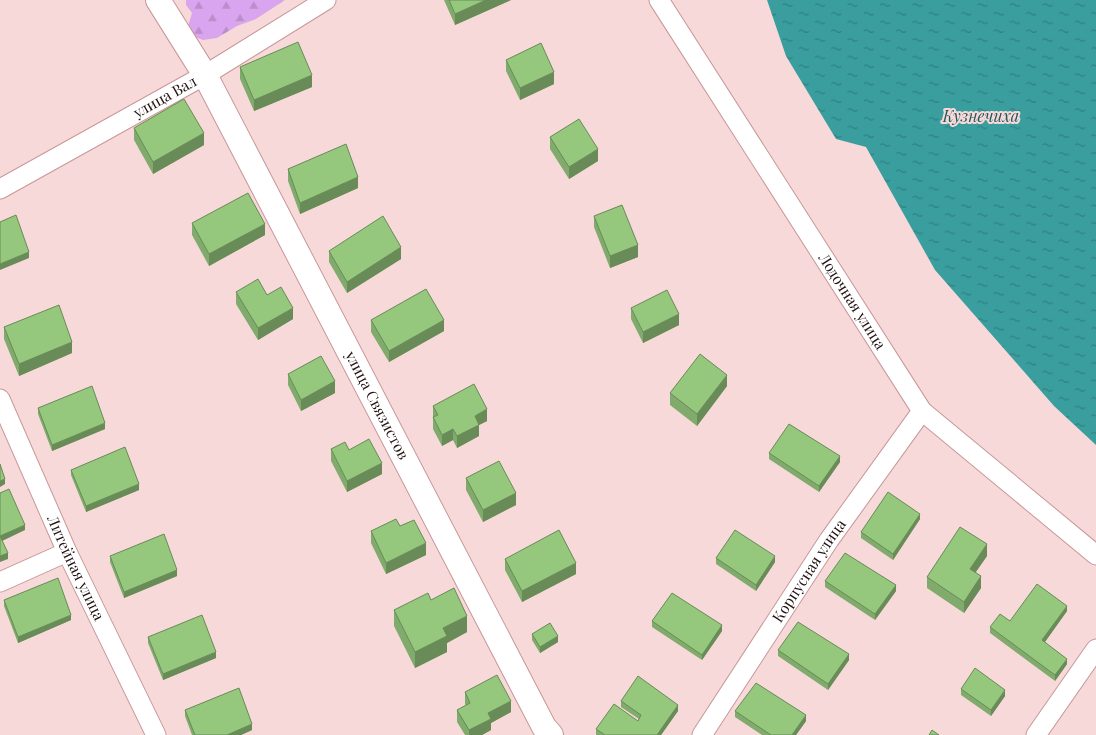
<svg xmlns="http://www.w3.org/2000/svg" width="1096" height="735" viewBox="0 0 1096 735" font-family="'Playfair Display',serif">
<style>
.forest{fill:url(#forest-firs)}
.water{fill:url(#water-ripples)}
.lines{fill:none;stroke-linecap:round;stroke-linejoin:round}
.minor-casing{stroke:#c89799;stroke-width:21}
.tertiary-casing{stroke:#c89799;stroke-width:26}
.minor{stroke:#fff;stroke-width:19}
.tertiary{stroke:#fff;stroke-width:24}
.wall{fill:#80ab6c}
.shaded-wall{fill:#688b58}
.building{fill:#95c77d;stroke:#688b58}
.labels{text-anchor:middle;stroke-width:4;stroke-linejoin:round;paint-order:stroke}
.street-label{font-size:15px;fill:#211011;stroke:#f8d9d9}
.water-label{font-size:16px;font-style:italic;fill:#205859;stroke:#f8d9d9}
</style>
<defs>
<pattern id="forest-firs" width="22" height="20" patternUnits="userSpaceOnUse" patternTransform="scale(1.25)"><rect width="22" height="20" fill="#d9a5ee"/><path d="M5 1l3.5 6h-7zM16 11l3.5 6h-7z" fill="#ba8dcb"/></pattern>
<pattern id="water-ripples" width="26" height="14" patternUnits="userSpaceOnUse" patternTransform="scale(1.25)"><rect width="26" height="14" fill="#3a9e9f"/><path d="M2 4q2-2 4 0t4 0M15 11q2-2 4 0t4 0" fill="none" stroke="#307f80"/></pattern>
</defs>
<rect width="100%" height="100%" fill="#f8d9d9"/>
<!-- forest -->
<path class="forest" d="M186,0H285L256,19L237,26L217,38L203,40L190,35L188,26L192,13L186,5Z"/>
<!-- water -->
<path class="water" d="M767,0H1096V445L1054,406L935,270L866,147L836,139L786,56Z"/>
<g class="lines">
<!-- minor casing -->
<g class="minor-casing">
<g id="minor">
<path id="s1" d="M659,0L922,411L1096,555"/>
<path id="s2" d="M0,189L205,75L326,0"/>
<path id="s3" d="M0,399L67,552L156,735"/>
<path d="M0,582L67,552"/>
<path id="s4" d="M702,735L829,540L922,411"/>
<path d="M1036,735L1096,649"/>
</g>
</g>
<!-- tertiary casing -->
<g class="tertiary-casing">
<g id="tertiary">
<path id="s5" d="M158,0L205,75L544,727L551,735"/>
</g>
</g>
<!-- minor -->
<use href="#minor" class="minor"/>
<!-- tertiary -->
<use href="#tertiary" class="tertiary"/>
</g>
<!-- wall -->
<g class="wall">
<path d="M444,0H511L455,25Z"/>
<path d="M506,60L554,84L520,100L506,71Z"/>
<path d="M240,67L312,87L254,111L240,79Z"/>
<path d="M134,128L204,145L153,174L134,140Z"/>
<path d="M550,137L598,161L569,179L550,149Z"/>
<path d="M288,169L358,188L300,214L288,181Z"/>
<path d="M594,216L638,257L610,268L594,227Z"/>
<path d="M192,223L265,235L209,266L192,235Z"/>
<path d="M329,251L401,259L347,293L329,262Z"/>
<path d="M236,292L267,295L293,319L258,340L236,304Z"/>
<path d="M631,308L679,325L643,343L631,319Z"/>
<path d="M371,320L444,331L389,362L371,332Z"/>
<path d="M4,327L72,353L19,376L4,339Z"/>
<path d="M288,374L335,393L301,411L288,385Z"/>
<path d="M727,386L697,426L670,405V393Z"/>
<path d="M433,406L487,421L479,425V436L457,448L453,440L442,446L433,429Z"/>
<path d="M38,408L105,429L52,451L38,414Z"/>
<path d="M331,449L382,474L347,492L331,461Z"/>
<path d="M769,453L840,462L819,492L769,459Z"/>
<path d="M71,470L139,490L86,512L71,475Z"/>
<path d="M466,478L516,505L483,522L466,490Z"/>
<path d="M920,519L893,560L861,538V532Z"/>
<path d="M400,526L426,555L386,574L371,543V531Z"/>
<path d="M110,556L177,576L124,598L110,562Z"/>
<path d="M987,556L976,572L981,588L964,613L927,588V577Z"/>
<path d="M716,558L775,562L756,591L716,564Z"/>
<path d="M505,559L576,574L522,602L505,570Z"/>
<path d="M825,581L896,591L875,620L825,587Z"/>
<path d="M4,600L71,620L18,643L4,606Z"/>
<path d="M431,600L467,632L447,643V652L415,668L394,626V610Z"/>
<path d="M1067,611L1045,642L1067,664L1055,681L990,633V627L1010,621Z"/>
<path d="M652,621L722,631L702,660L652,627Z"/>
<path d="M532,634L558,642L540,653L532,640Z"/>
<path d="M148,637L216,658L163,680L148,643Z"/>
<path d="M778,650L849,660L828,690L778,656Z"/>
<path d="M961,689L1005,696L991,716L961,695Z"/>
<path d="M465,692L511,712L491,723V730L482,735H465L457,722V710L466,706L465,704Z"/>
<path d="M621,701L678,711L661,735H596V729L638,721L639,719L621,707Z"/>
<path d="M185,710L252,730L241,735H192L185,716Z"/>
<path d="M735,711L806,721L796,735H762L735,717Z"/>
</g>
<!-- shaded-wall -->
<g class="shaded-wall">
<path d="M486,0H511L455,25V14Z"/>
<path d="M554,72V84L520,100V88Z"/>
<path d="M312,75V87L254,111V100Z"/>
<path d="M204,133V145L153,174V162Z"/>
<path d="M598,149V161L569,179V167Z"/>
<path d="M358,177V188L300,214V203Z"/>
<path d="M265,224V235L209,266V254Z"/>
<path d="M638,245V257L610,268V256Z"/>
<path d="M401,247V259L347,293V282Z"/>
<path d="M29,252V258L0,270V264Z"/>
<path d="M293,308V319L258,340V328Z"/>
<path d="M679,314V325L643,343V332Z"/>
<path d="M444,320V331L389,362V351Z"/>
<path d="M72,342V353L19,376V364Z"/>
<path d="M727,375V386L697,426V414Z"/>
<path d="M335,381V393L301,411V400Z"/>
<path d="M487,409V421L479,425V436L457,448V436L475,416Z"/>
<path d="M105,423V429L52,451V445Z"/>
<path d="M453,429V440L442,446V435Z"/>
<path d="M840,456V462L819,492V486Z"/>
<path d="M382,463V474L347,492V481Z"/>
<path d="M5,479V484L0,487V481Z"/>
<path d="M139,484V490L86,512V506Z"/>
<path d="M516,493V505L483,522V510Z"/>
<path d="M920,514V519L893,560V554Z"/>
<path d="M25,525V530L0,542V536Z"/>
<path d="M426,543V555L386,574V563Z"/>
<path d="M987,544V556L970,580V569Z"/>
<path d="M8,553V559L0,562V556Z"/>
<path d="M775,556V562L756,591V585Z"/>
<path d="M576,563V574L522,602V591Z"/>
<path d="M177,570V576L124,598V592Z"/>
<path d="M981,576V588L964,613V602Z"/>
<path d="M896,585V591L875,620V614Z"/>
<path d="M1067,606V611L1042,646V640Z"/>
<path d="M71,615V620L18,643V637Z"/>
<path d="M467,616V632L447,643V652L415,668V652L443,628Z"/>
<path d="M722,625V631L702,660V655Z"/>
<path d="M558,636V642L540,653V647Z"/>
<path d="M216,652V658L163,680V674Z"/>
<path d="M849,654V660L828,690V684Z"/>
<path d="M1067,659V664L1055,681V675Z"/>
<path d="M1005,690V696L991,716V710Z"/>
<path d="M511,701V712L491,723V730L482,735H469V730L488,713Z"/>
<path d="M678,705V711L661,735H657Z"/>
<path d="M806,715V721L796,735H792Z"/>
<path d="M252,724V730L241,735H227Z"/>
</g>
<!-- building -->
<g class="building">
<path d="M449,0H486L455,14Z"/>
<path d="M298,42L312,75L254,100L240,67Z"/>
<path d="M541,43L554,72L520,88L506,60Z"/>
<path d="M184,99L204,133L153,162L134,128Z"/>
<path d="M579,119L598,149L569,167L550,137Z"/>
<path d="M346,144L358,177L300,203L288,169Z"/>
<path d="M248,193L265,224L209,254L192,223Z"/>
<path d="M622,205L638,245L610,256L594,216Z"/>
<path d="M16,215L29,252L0,264V222Z"/>
<path d="M383,216L401,247L347,282L329,251Z"/>
<path d="M258,279L267,295L281,287L293,308L258,328L236,292Z"/>
<path d="M426,289L444,320L389,351L371,320Z"/>
<path d="M667,290L679,314L643,332L631,308Z"/>
<path d="M59,305L72,342L19,364L4,327Z"/>
<path d="M700,354L727,375L697,414L670,393Z"/>
<path d="M321,356L335,381L301,400L288,374Z"/>
<path d="M474,384L487,409L475,416L479,425L457,436L453,429L442,435L433,417L438,415L433,406Z"/>
<path d="M92,386L105,423L52,445L38,408Z"/>
<path d="M789,424L840,456L819,486L769,453Z"/>
<path d="M369,439L382,463L347,481L331,449L345,442L349,450Z"/>
<path d="M125,447L139,484L86,506L71,470Z"/>
<path d="M499,461L516,493L483,510L466,478Z"/>
<path d="M0,464L5,479L0,481Z"/>
<path d="M9,489L25,525L0,536L8,553L0,556V493Z"/>
<path d="M888,492L920,514L893,554L861,532Z"/>
<path d="M396,519L400,526L414,520L426,543L386,563L371,531Z"/>
<path d="M960,527L987,544L970,569L981,576L964,602L927,577Z"/>
<path d="M559,530L576,563L522,591L505,559Z"/>
<path d="M735,530L775,556L756,585L716,558Z"/>
<path d="M164,534L177,570L124,592L110,556Z"/>
<path d="M845,553L896,585L875,614L825,581Z"/>
<path d="M58,578L71,615L18,637L4,600Z"/>
<path d="M1037,584L1067,606L1042,640L1067,659L1055,675L990,627L1000,614L1010,621Z"/>
<path d="M454,588L467,616L443,628L447,636L415,652L394,610L428,593L431,600Z"/>
<path d="M672,593L722,625L702,655L652,621Z"/>
<path d="M202,615L216,652L163,674L148,637Z"/>
<path d="M798,622L849,654L828,684L778,650Z"/>
<path d="M550,623L558,636L540,647L532,634Z"/>
<path d="M975,668L1005,690L991,710L961,689Z"/>
<path d="M497,675L511,701L488,713L491,719L469,730L457,710L470,703L465,692Z"/>
<path d="M638,676L678,705L657,735H605L596,729L614,704L638,721L641,715L621,701Z"/>
<path d="M756,683L806,715L792,735H771L735,711Z"/>
<path d="M239,688L252,724L227,735H195L185,710Z"/>
<path d="M932,730L939,735H929Z"/>
</g>
<g class="labels">
<!-- street labels -->
<g class="street-label">
<text dy="5" stroke="none"><textPath href="#s2" startOffset="189">улица Вал</textPath></text>
<text dy="5" stroke="none"><textPath href="#s1" startOffset="358">Лодочная улица</textPath></text>
<text dy="5" stroke="none"><textPath href="#s5" startOffset="461">улица Связистов</textPath></text>
<text dy="5" stroke="none"><textPath href="#s3" startOffset="185">Литейная улица</textPath></text>
<text dy="5" stroke="none"><textPath href="#s4" startOffset="196">Корпусная улица</textPath></text>
</g>
<!-- water labels -->
<g class="water-label">
<text x="981" y="122">Кузнечиха</text>
</g>
</g>
</svg>
